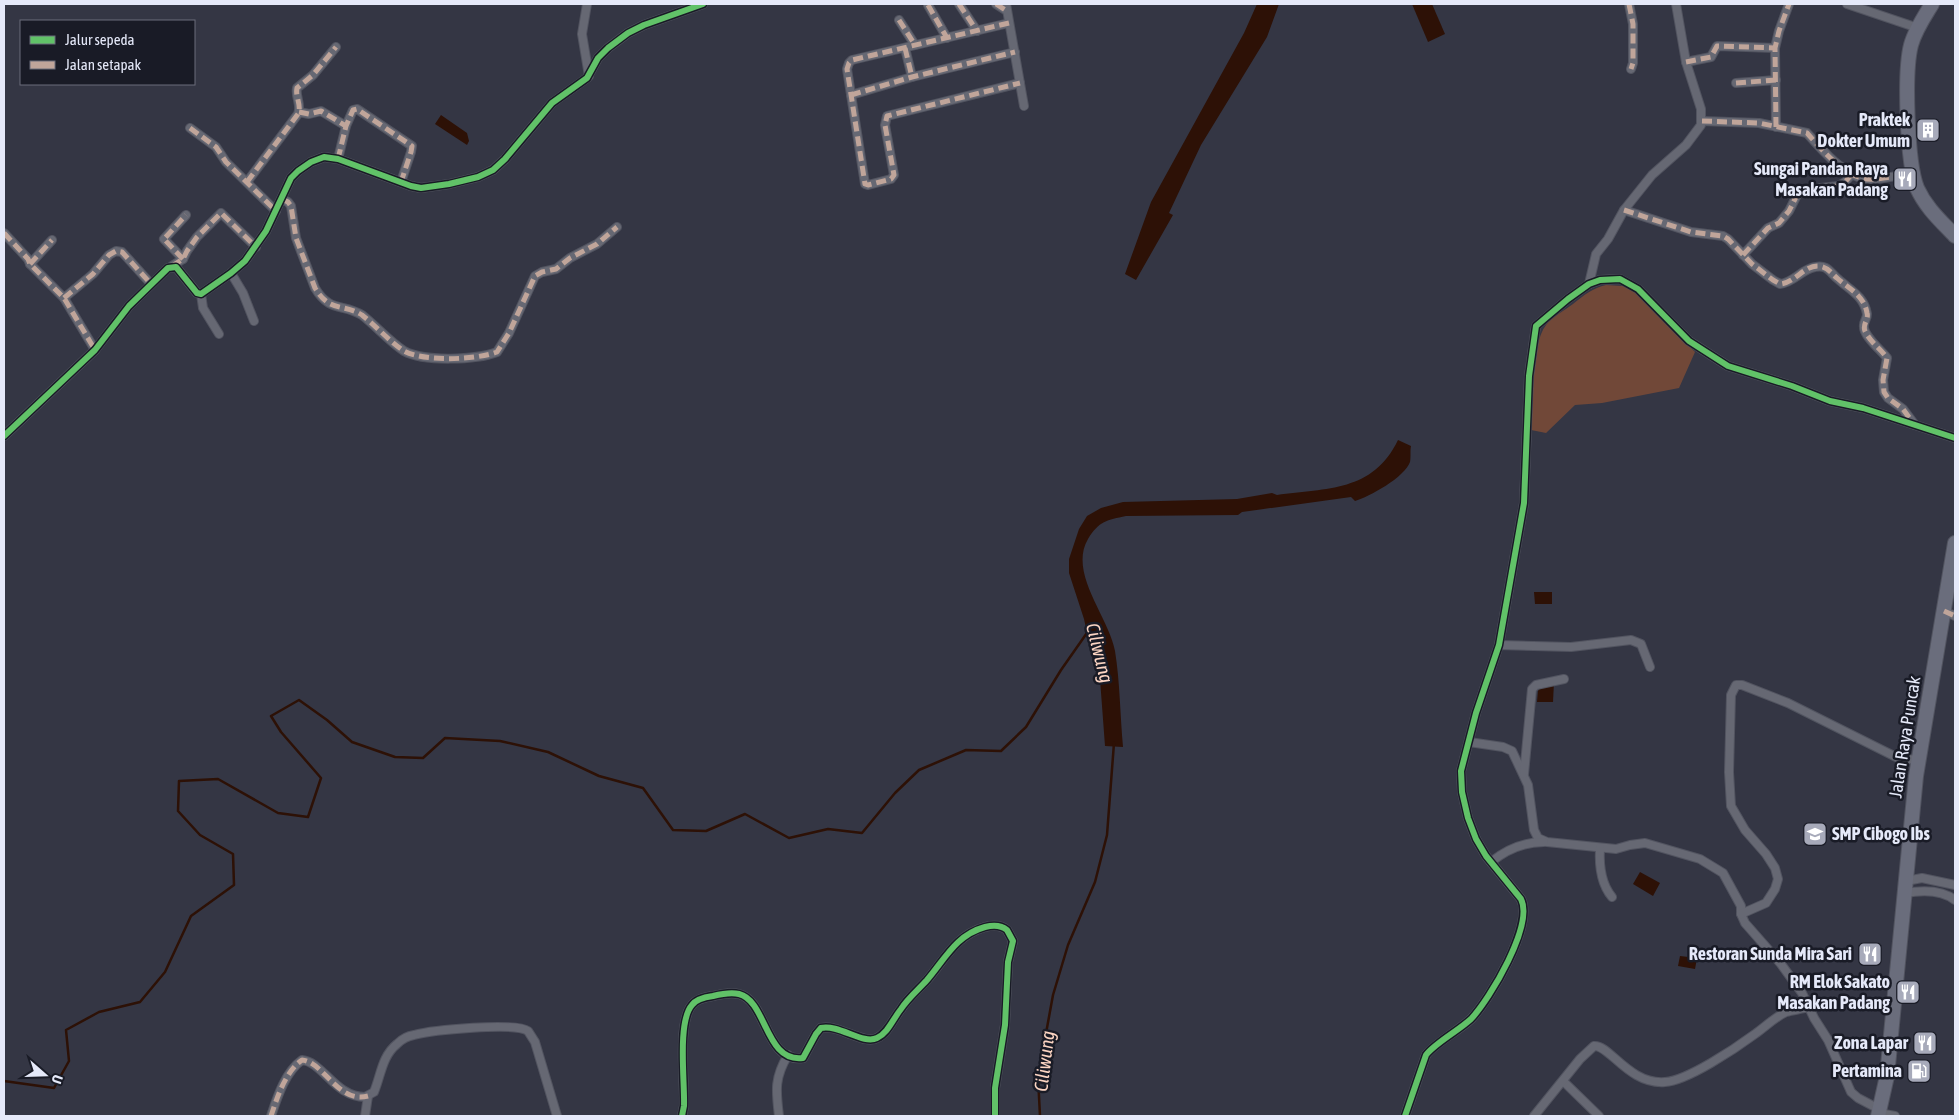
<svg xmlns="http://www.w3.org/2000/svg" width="1959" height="1120" viewBox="0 0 1959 1120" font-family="'Asap Condensed',sans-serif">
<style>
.green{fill:#714838}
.water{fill:#2d1106}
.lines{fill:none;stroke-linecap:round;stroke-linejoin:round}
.stream{stroke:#2d1106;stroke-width:2.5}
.minor-casing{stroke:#525460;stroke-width:10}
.trunk-casing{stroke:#525460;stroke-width:16}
.minor{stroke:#666873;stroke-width:8}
.trunk{stroke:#6a6d7c;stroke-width:14}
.quiet{stroke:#c0a59a;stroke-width:5;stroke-dasharray:10 5;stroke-linecap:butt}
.cycleway-casing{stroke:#191b26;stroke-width:9}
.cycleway{stroke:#61c268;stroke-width:6}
.labels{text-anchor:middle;stroke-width:5;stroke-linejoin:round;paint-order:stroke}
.poi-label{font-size:18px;font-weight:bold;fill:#e5e9f9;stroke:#191b26;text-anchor:end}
.street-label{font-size:18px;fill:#e5e9f9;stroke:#191b26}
.water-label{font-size:19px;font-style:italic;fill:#fcd5c3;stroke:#191b26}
</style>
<rect width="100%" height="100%" fill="#343644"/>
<!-- green -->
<path class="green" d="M1606,285L1623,286L1634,291L1695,352L1679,388L1602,403L1575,405L1546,433L1531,430C1532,405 1531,344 1546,325C1552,317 1565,310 1573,304C1584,295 1593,288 1606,285Z"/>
<!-- water -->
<g class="water">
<path d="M1257,4H1279L1267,37L1201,145L1169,213L1173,215L1136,280L1125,274L1151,202L1244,33Z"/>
<path d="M1412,4H1432L1445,34L1428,42Z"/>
<path d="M441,115L467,133L469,141L467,145L435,124Z"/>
<path d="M1398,440L1411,446C1410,450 1411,457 1410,462C1405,477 1369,497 1355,501L1351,497L1242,512L1238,515L1126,516C1107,520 1099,521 1088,539C1068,573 1109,617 1115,651C1120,682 1120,715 1123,747L1105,746L1100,679L1093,660L1084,619L1069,573V559L1079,529L1087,516L1101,508L1123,502L1237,499L1272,493L1277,495C1327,488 1373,492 1398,440Z"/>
<path d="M1534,592H1552V604H1535Z"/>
<path d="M1554,682L1553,702H1537L1538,691L1543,685Z"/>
<path d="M1640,872L1660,883L1653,896L1633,884Z"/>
<path d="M1680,956L1697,958L1695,969L1678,966Z"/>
</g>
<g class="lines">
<!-- stream -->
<g class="stream">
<path d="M4,1081L54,1088L69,1061L66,1030L99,1012L140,1002L165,972L191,916L234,885L233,854L200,835L178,811L179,781L218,779L278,813L308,817L321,778L281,732L271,716L299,700L327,720L352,742L395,757L423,758L445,738L500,741L548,752L599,776L643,788L673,830L706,831L745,814L789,838L828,829L862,833L895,793L919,770L966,750L1001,751L1026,727L1061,670L1089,630"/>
<path d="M1040,1116L1038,1077L1053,995L1068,945L1095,882L1107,835L1114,743"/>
</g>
<!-- minor casing -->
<g class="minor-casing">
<g id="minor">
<path d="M587,4L582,34L589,76"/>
<path d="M959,4L977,31"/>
<path d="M996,4L1007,11"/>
<path d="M1006,4L1024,106"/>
<path d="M1629,4L1633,24V63L1631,69"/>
<path d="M1847,4L1918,28"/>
<path d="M928,5L947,38"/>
<path d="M899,20L915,45"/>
<path d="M1009,23L852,60L849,63L847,69L865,184L868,185L891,179L894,175L885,125L887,116L1020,83"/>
<path d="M905,48L912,77"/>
<path d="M1686,62L1711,57L1717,46L1775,48"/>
<path d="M1736,83L1776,80"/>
<path d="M851,95L912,77L1015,52"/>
<path d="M299,112L309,114L321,111L346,126"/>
<path d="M1702,121L1759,123L1807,133C1821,149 1845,177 1867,179C1882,180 1898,175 1913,173"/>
<path d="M1776,127L1775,48L1779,31L1789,4"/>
<path d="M190,128L216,147L226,162L276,211"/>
<path d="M338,159L346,126L353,110L357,109L412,146L411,152L401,182"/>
<path d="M247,182L298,114C302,105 295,97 297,88L313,75L336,47"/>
<path d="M282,199L288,202L291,206L296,238L315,288C330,313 343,303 362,315C376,326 389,341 404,351C424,362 476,360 497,352L509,333L535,276L542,272L556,269L570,258L597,244L617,227"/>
<path d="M1624,210L1691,232L1723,236L1728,239L1752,264L1773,280L1780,284C1793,283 1802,269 1815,267C1828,264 1830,273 1838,279C1850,290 1864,296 1867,314C1867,319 1864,321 1864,325C1862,335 1882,351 1887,358L1883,380L1884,392L1888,398L1903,409L1915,425"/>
<path d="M4,233L28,259L30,264L64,298L95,350"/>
<path d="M1743,255L1768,228L1779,223L1789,211L1797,195L1803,190L1838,186L1845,182L1851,175"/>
<path d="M183,259L164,239L186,215"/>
<path d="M30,264L52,240"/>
<path d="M172,266L183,259L187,251L197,237L221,213L256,247"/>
<path d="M231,273L243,293L254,321"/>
<path d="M1589,284L1596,254L1608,239L1624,210L1652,175L1686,145L1701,125V109L1686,62L1676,4"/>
<path d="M201,294L203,308L219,334"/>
<path d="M64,298L93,274L109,255L116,251L122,252L151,284"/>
<path d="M4,436L95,350L129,306L168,268L176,267L197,293L201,294L231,273L245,261L266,231L291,178L298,171L311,162L324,157L338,159L411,186L421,188L449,184L478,177L493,170L505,159L552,103L587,78L598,58L608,48L628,33L644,25L703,4"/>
<path d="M1944,611L1955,616"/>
<path d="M1499,645L1571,647L1631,640L1641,644L1650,667"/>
<path d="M1469,742L1503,747L1512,751L1528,785L1534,830L1538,838L1547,842L1616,849L1630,845L1645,843L1700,859L1723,873L1741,906V914L1745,923L1781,964L1802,993L1814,1018L1828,1040L1851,1092L1858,1098L1877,1108L1879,1113L1895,1116"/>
<path d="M1524,774L1532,689L1536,685L1564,679"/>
<path d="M1600,848C1599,865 1601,884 1612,897"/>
<path d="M1491,862C1507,849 1523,842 1544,842"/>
<path d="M1906,881L1922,878L1955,885"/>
<path d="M1905,893C1922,890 1941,889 1955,900"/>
<path d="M1741,914L1766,903L1775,889L1778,879L1775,868L1766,854L1745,830L1731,806L1729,772L1731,695L1736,685H1742L1788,703L1896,757L1915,760L1918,763"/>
<path d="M1563,1081L1599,1116"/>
<path d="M271,1116C277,1098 285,1072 302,1060C323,1062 335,1097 365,1097L374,1092C381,1075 382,1056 397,1044C402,1039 407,1036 414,1035C432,1030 515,1022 528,1031L535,1042L557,1116"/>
<path d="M365,1116L368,1096"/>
<path d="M682,1116L684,1106C685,1083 677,1022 692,1005C696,999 706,997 713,996C721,994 731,992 739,994C767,1001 765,1063 803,1058L816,1034L821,1028C839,1024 863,1045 877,1038C888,1033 893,1019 901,1009C908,998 918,990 927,980C945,959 956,935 985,927C993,925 1001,925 1007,930L1013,941L1008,962L1005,1025L995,1088V1116"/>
<path d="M779,1116C776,1091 774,1078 788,1055"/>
<path d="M1405,1116L1426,1055C1435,1043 1458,1031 1471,1019C1490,999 1534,925 1521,899L1486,856L1476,839L1468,818L1462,792L1461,771L1476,713L1499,645L1524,503L1529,376L1536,326L1568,299L1589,284L1600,280L1620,279L1638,289L1689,341L1728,366L1792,386L1830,401L1863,408L1955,438"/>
<path d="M1534,1116L1580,1059L1594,1046C1609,1044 1629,1085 1665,1082C1687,1081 1736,1048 1755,1034C1765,1027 1775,1017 1786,1012C1793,1010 1802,1009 1809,1007"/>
</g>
</g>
<!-- trunk casing -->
<g class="trunk-casing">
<g id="trunk">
<path d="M1932,4C1924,17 1915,30 1911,45C1904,72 1907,163 1917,188C1926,208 1941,221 1955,236"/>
<path d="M1878,1116L1887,1076L1916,776L1955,543"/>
</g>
</g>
<!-- minor -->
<use href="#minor" class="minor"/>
<!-- trunk -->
<use href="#trunk" class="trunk"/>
<!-- quiet -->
<g class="quiet">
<path d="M959,4L977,31"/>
<path d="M996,4L1007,11"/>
<path d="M1629,4L1633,24V63L1631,69"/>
<path d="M928,5L947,38"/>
<path d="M899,20L915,45"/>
<path d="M1009,23L852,60L849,63L847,69L865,184L868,185L891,179L894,175L885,125L887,116L1020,83"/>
<path d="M905,48L912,77"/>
<path d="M1686,62L1711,57L1717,46L1775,48"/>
<path d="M1736,83L1776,80"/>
<path d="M851,95L912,77L1015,52"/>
<path d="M299,112L309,114L321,111L346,126"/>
<path d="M1702,121L1759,123L1807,133C1821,149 1845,177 1867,179C1882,180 1898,175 1913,173"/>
<path d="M1776,127L1775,48L1779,31L1789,4"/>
<path d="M190,128L216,147L226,162L276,211"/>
<path d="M338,159L346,126L353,110L357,109L412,146L411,152L401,182"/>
<path d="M247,182L298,114C302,105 295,97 297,88L313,75L336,47"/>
<path d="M282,199L288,202L291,206L296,238L315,288C330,313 343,303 362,315C376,326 389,341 404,351C424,362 476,360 497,352L509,333L535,276L542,272L556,269L570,258L597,244L617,227"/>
<path d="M1624,210L1691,232L1723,236L1728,239L1752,264L1773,280L1780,284C1795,283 1803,266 1818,266C1828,267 1831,273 1837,278C1849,289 1864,295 1867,313C1869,320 1862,324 1865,331C1870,342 1881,349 1887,358L1883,380L1884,392L1888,398L1903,409L1913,423"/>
<path d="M4,233L28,259L30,264L64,298L95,350"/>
<path d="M1743,255L1768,228L1779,223L1789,211L1797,195L1803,190L1838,186L1845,182L1851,175"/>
<path d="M183,259L164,239L186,215"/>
<path d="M30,264L52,240"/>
<path d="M172,266L183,259L187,251L197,237L221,213L256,247"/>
<path d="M64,298L93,274L109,255L116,251L122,252L151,284"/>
<path d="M1944,611L1955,616"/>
<path d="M271,1116C277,1098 285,1072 302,1060C324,1062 338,1104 368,1096"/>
</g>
<!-- cycleway casing -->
<g class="cycleway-casing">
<g id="cycleway">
<path d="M4,436L95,350L129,306L168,268L176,267L197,293L201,294L231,273L245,261L266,231L291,178L298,171L311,162L324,157L338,159L411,186L421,188L449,184L478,177L493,170L505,159L552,103L587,78L598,58L608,48L628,33L644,25L703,4"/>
<path d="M682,1116L684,1106C685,1083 677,1022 692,1005C696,999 706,997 713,996C721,994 731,992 739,994C767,1001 765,1063 803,1058L816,1034L821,1028C839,1024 863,1045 877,1038C888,1033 893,1019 901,1009C908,998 918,990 927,980C945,959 956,935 985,927C993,925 1001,925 1007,930L1013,941L1008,962L1005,1025L995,1088V1116"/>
<path d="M1405,1116L1426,1055C1435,1043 1458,1031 1471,1019C1490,999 1534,925 1521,899L1486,856L1476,839L1468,818L1462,792L1461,771L1476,713L1499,645L1524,503L1529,376L1536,326L1568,299L1589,284L1600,280L1620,279L1638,289L1689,341L1728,366L1792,386L1830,401L1863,408L1955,438"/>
</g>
</g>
<!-- cycleway -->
<use href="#cycleway" class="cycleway"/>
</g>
<!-- icons -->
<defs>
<g id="building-square" transform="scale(1.25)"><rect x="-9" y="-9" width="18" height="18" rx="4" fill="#a7aaba" stroke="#191b26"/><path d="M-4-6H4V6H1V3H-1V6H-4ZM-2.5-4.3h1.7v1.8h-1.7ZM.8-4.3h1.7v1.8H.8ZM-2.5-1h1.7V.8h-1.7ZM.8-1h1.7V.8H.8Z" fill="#fff"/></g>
<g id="restaurant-square" transform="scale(1.25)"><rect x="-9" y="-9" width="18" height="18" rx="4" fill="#a7aaba" stroke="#191b26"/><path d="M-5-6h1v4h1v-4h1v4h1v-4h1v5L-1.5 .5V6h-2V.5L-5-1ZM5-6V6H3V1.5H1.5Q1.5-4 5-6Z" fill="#fff"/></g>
<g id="school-square" transform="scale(1.25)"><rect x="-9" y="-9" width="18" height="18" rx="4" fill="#a7aaba" stroke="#191b26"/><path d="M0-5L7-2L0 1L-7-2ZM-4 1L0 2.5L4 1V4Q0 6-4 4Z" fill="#fff"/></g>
<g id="fuel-square" transform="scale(1.25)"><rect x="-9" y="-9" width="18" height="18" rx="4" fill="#a7aaba" stroke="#191b26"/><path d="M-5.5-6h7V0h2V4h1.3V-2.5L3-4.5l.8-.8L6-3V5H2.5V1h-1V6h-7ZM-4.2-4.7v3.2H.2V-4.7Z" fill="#fff"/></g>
</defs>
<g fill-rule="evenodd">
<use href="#building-square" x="1928" y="130"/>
<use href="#restaurant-square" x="1905" y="179"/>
<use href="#school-square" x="1815" y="834"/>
<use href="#restaurant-square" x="1870" y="954"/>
<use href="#restaurant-square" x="1908" y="992"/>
<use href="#restaurant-square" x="1925" y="1043"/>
<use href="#fuel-square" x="1919" y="1071"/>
</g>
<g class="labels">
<!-- poi labels -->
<g class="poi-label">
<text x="1910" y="126">Praktek<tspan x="1910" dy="21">Dokter Umum</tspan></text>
<text x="1888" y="175">Sungai Pandan Raya<tspan x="1888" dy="21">Masakan Padang</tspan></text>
<text x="1832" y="840" text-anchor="start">SMP Cibogo Ibs</text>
<text x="1852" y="960">Restoran Sunda Mira Sari</text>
<text x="1890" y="988">RM Elok Sakato<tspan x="1890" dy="21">Masakan Padang</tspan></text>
<text x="1908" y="1049">Zona Lapar</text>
<text x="1902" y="1077">Pertamina</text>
</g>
<!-- street labels -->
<g class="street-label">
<text transform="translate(1905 737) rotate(-81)" y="6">Jalan Raya Puncak</text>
</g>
<!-- water labels -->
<g class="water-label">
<text transform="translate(1100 653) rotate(76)" y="7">Ciliwung</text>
<text transform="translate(1044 1061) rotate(-83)" y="7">Ciliwung</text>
</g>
</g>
<!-- border -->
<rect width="1959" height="1120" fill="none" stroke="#e5e9f9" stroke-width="10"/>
<!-- legend -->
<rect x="20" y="20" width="175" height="65" fill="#191b26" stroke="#6b6d7a"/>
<rect x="30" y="36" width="25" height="8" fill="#61c268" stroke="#6b6d7a"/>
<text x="65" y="45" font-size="15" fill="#e5e9f9">Jalur sepeda</text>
<rect x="30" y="61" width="25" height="8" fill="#c0a59a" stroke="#6b6d7a"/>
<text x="65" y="70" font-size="15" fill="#e5e9f9">Jalan setapak</text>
<!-- north arrow -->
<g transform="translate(45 1075) rotate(110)" stroke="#191b26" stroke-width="4" paint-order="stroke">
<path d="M0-4L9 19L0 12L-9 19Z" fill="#e5e9f9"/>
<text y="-8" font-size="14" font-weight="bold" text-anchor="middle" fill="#e5e9f9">U</text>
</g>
</svg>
